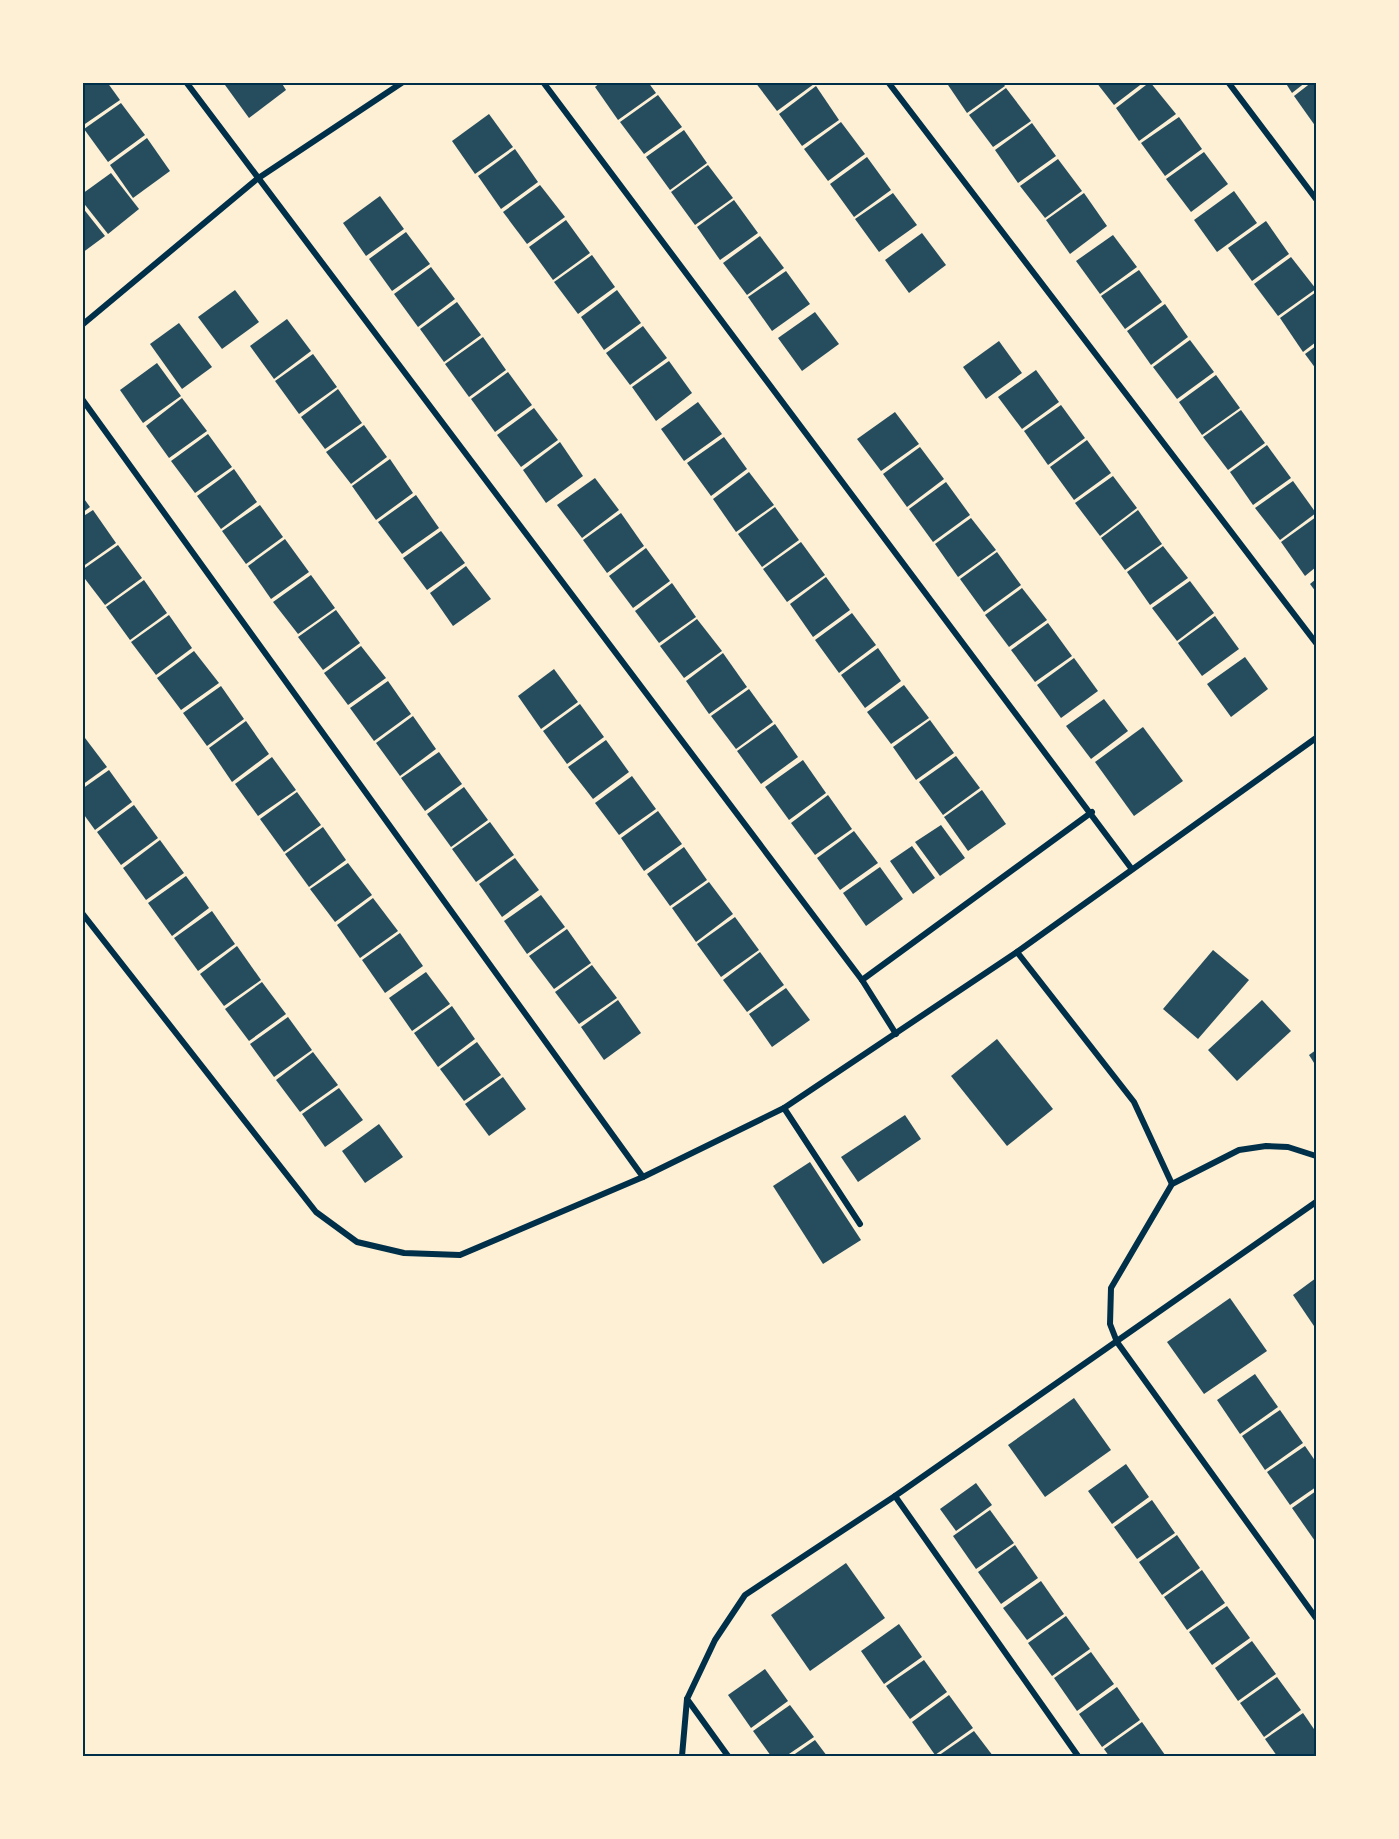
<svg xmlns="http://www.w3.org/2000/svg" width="1399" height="1839" viewBox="0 0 1399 1839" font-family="Mulish,sans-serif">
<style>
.building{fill:#264d5e}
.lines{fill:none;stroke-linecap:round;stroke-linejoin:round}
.minor{stroke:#003049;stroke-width:6}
.neatline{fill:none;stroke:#003049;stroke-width:2}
</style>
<rect width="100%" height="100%" fill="#fdf0d5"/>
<!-- building -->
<g class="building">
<path d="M82,82H107L120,100L82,126Z"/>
<path d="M228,82H281L286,90L249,118L225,85Z"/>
<path d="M601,82H648L656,93L618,120L595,87Z"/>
<path d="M755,82H813L814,84L777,111Z"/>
<path d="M946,82H1002L1005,86L967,113Z"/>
<path d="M1096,82H1144L1114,105Z"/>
<path d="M1150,82L1176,114L1139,141L1116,108Z"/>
<path d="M1285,82H1306L1292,93Z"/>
<path d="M1312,82H1316V127L1294,96Z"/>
<path d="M816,86L839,120L802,146L779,114Z"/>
<path d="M1006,88L1031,121L993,147L969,115Z"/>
<path d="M658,95L682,127L644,154L620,122Z"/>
<path d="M121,103L145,135L108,162L84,129Z"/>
<path d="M489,114L513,147L475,174L452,141Z"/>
<path d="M1179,117L1202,149L1165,176L1141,143Z"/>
<path d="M841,122L865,154L828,181L804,149Z"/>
<path d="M1032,123L1056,156L1018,183L995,150Z"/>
<path d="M684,130L707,163L670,190L646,157Z"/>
<path d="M147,138L170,171L133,198L110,165Z"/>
<path d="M515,149L538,182L501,209L478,176Z"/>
<path d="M1204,152L1228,184L1191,212L1166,179Z"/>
<path d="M867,157L891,190L854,217L830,184Z"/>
<path d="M1058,159L1082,191L1045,218L1020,186Z"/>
<path d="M708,165L733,198L695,225L671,192Z"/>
<path d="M111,173L139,209L108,234L82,201V194Z"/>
<path d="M540,185L565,217L527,244L503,212Z"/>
<path d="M1234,191L1257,223L1217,252L1194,220Z"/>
<path d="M893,193L917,225L879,252L855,219Z"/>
<path d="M1084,193L1107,226L1070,254L1046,220Z"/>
<path d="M380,196L404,229L366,256L343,223Z"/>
<path d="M734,200L758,233L720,260L697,227Z"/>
<path d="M82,207L105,236L82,253Z"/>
<path d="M566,220L590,253L553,280L529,247Z"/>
<path d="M1266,221L1289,254L1252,281L1228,248Z"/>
<path d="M406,232L430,264L392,291L369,259Z"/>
<path d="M922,233L946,265L909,293L885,260Z"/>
<path d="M1113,235L1137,267L1100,294L1076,261Z"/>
<path d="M760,236L784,268L747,295L723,263Z"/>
<path d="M592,255L615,287L578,314L554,282Z"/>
<path d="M1291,257L1316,289L1278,316L1254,284Z"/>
<path d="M431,267L455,299L418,327L394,294Z"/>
<path d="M1139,270L1162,302L1125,329L1101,296Z"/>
<path d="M786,271L810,304L772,331L748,297Z"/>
<path d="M235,290L259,322L222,349L198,317Z"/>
<path d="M617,290L641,323L604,350L581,317Z"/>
<path d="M1316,292V342L1303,352L1280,318Z"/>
<path d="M457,302L481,335L444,362L420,329Z"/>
<path d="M1165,304L1188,337L1151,365L1127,331Z"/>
<path d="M815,312L839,344L802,371L778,338Z"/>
<path d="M287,319L311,351L274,379L250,346Z"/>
<path d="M179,323L212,367L182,389L150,344Z"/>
<path d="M643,326L667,358L630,385L606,353Z"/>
<path d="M483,337L506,370L469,397L445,364Z"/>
<path d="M1190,340L1214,372L1177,399L1153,367Z"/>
<path d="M999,341L1022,373L986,399L963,367Z"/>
<path d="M1316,346V369L1305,354Z"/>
<path d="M313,354L337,387L299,414L275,381Z"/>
<path d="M669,361L692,393L656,421L632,387Z"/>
<path d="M157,363L181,396L143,423L120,390Z"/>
<path d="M1036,370L1059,402L1022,429L998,397Z"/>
<path d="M508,372L532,405L495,432L471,399Z"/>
<path d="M1216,375L1240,408L1202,435L1179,402Z"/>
<path d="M338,389L362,423L325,449L301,417Z"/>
<path d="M182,398L207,431L169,458L146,426Z"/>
<path d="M698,402L722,434L684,461L661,429Z"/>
<path d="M1061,405L1085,438L1048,465L1024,431Z"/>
<path d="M534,408L558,440L521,467L497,435Z"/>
<path d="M1241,410L1265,443L1228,470L1203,437Z"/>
<path d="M895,412L919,444L881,471L857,439Z"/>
<path d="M364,425L387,457L351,484L326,452Z"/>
<path d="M208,434L232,467L195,493L171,461Z"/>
<path d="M724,437L747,469L711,496L687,463Z"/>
<path d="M1087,440L1111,473L1074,500L1050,467Z"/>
<path d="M560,442L583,476L546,503L523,470Z"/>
<path d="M1267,445L1291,478L1253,505L1230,472Z"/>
<path d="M920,447L944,479L907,507L883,474Z"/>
<path d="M390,459L413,493L376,520L352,486Z"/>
<path d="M234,469L257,502L221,529L197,496Z"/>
<path d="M749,472L774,505L736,532L713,499Z"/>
<path d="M1113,476L1137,508L1100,536L1075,503Z"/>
<path d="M595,478L619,510L582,538L557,505Z"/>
<path d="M1293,481L1316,513L1280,540L1255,508Z"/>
<path d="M946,482L970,515L933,542L909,509Z"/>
<path d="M416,495L439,528L402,554L378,522Z"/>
<path d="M82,496L90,507L82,513Z"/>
<path d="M260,505L283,537L246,564L222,531Z"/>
<path d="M775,507L799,540L762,567L738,534Z"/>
<path d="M93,510L116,543L82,567V517Z"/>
<path d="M1138,510L1162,544L1125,570L1101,538Z"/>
<path d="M621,513L644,546L607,573L583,540Z"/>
<path d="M1316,517V567L1305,576L1281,542Z"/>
<path d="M971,518L996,550L958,577L935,544Z"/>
<path d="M441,531L465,563L427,590L403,558Z"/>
<path d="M285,539L309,572L271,599L248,566Z"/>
<path d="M801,542L825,575L787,602L763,569Z"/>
<path d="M118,545L142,578L105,605L82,575V570Z"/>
<path d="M1163,546L1188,578L1150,605L1127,572Z"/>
<path d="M646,548L670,581L633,608L609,576Z"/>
<path d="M997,552L1021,585L984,612L960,579Z"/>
<path d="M466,566L491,599L453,626L430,593Z"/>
<path d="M311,575L335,608L298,634L273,602Z"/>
<path d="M826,577L850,610L813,637L790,604Z"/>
<path d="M1316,579V592L1310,584Z"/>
<path d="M144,580L167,613L130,640L106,607Z"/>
<path d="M1190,581L1214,613L1177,641L1152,608Z"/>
<path d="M672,583L696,617L659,643L635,611Z"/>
<path d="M1022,588L1047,620L1009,647L985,615Z"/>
<path d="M336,610L360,643L323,670L298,637Z"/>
<path d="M852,613L876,645L839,673L815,640Z"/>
<path d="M169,615L192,648L156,675L131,642Z"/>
<path d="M1215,616L1239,649L1202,676L1178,643Z"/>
<path d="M697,619L722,651L684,678L660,646Z"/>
<path d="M1048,623L1072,656L1035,682L1011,650Z"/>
<path d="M361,646L386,678L348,705L324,673Z"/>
<path d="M878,648L901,681L865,708L841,675Z"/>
<path d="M194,651L219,683L181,710L157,678Z"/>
<path d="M723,653L747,687L709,714L686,681Z"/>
<path d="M1245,657L1268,689L1231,717L1207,684Z"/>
<path d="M1074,658L1098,691L1061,718L1037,685Z"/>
<path d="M554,669L578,702L541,729L518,696Z"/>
<path d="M388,681L411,714L374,741L350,708Z"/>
<path d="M904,685L929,718L891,744L867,712Z"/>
<path d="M221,686L244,719L207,746L183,713Z"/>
<path d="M749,689L773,722L736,749L711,716Z"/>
<path d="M1104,699L1128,731L1091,759L1066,726Z"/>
<path d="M580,704L604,737L567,764L543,731Z"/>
<path d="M413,716L436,749L400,776L376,743Z"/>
<path d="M930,720L954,753L916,780L893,747Z"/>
<path d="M246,721L269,754L232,782L209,748Z"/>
<path d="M775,724L798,757L761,784L737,751Z"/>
<path d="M1143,727L1183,781L1134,816L1095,762Z"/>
<path d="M82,734L107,767L82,785Z"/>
<path d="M606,740L629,772L593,799L568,767Z"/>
<path d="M439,752L462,784L425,811L401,778Z"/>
<path d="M956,756L980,788L943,815L919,782Z"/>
<path d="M272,757L296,790L258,816L235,784Z"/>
<path d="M803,760L826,793L789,820L765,787Z"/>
<path d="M109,770L132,802L95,830L82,812V789Z"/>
<path d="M632,776L656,809L619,835L595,803Z"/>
<path d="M464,787L488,820L451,847L427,814Z"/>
<path d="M982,790L1006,824L968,851L944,817Z"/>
<path d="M297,792L321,825L284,852L260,819Z"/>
<path d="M828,795L852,829L815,855L791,823Z"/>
<path d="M134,805L158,838L121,865L97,832Z"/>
<path d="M658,811L682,844L644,871L621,838Z"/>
<path d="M490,822L514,855L476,882L452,849Z"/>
<path d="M941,825L965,858L940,876L915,842Z"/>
<path d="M323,827L346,860L309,887L285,854Z"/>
<path d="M854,831L878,863L840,890L817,858Z"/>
<path d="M160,840L184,873L146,900L123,868Z"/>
<path d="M912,846L935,878L913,894L890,861Z"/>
<path d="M684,847L707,880L670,906L647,874Z"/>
<path d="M515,858L539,890L502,917L479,884Z"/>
<path d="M348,863L372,895L335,922L310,889Z"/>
<path d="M880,867L903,899L866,926L843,893Z"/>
<path d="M186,876L209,908L172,936L148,903Z"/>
<path d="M709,882L733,914L696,942L672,908Z"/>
<path d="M541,895L565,927L527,954L504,921Z"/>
<path d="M373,898L398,931L360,958L337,925Z"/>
<path d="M212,911L235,944L198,971L174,938Z"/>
<path d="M735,917L759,950L721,977L697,944Z"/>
<path d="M567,929L591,963L554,989L529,956Z"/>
<path d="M400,933L423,966L385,993L362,960Z"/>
<path d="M237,946L261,980L224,1006L200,974Z"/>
<path d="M1213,950L1249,980L1198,1039L1163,1009Z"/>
<path d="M760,952L784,985L747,1012L723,980Z"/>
<path d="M592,965L617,998L579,1024L555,992Z"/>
<path d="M426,972L450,1004L412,1031L389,998Z"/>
<path d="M262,982L286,1014L249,1041L225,1009Z"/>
<path d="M786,988L810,1020L772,1047L749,1014Z"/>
<path d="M618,1000L641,1033L604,1060L581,1027Z"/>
<path d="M1262,1000L1291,1031L1237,1081L1208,1050Z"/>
<path d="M452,1006L475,1039L438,1067L414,1033Z"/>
<path d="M288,1017L312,1050L274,1077L250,1044Z"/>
<path d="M997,1039L1053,1109L1007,1146L951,1076Z"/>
<path d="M477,1042L501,1075L464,1101L440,1069Z"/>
<path d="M1316,1050V1066L1309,1055Z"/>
<path d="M313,1052L338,1085L300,1112L276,1080Z"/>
<path d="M503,1077L526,1109L489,1136L465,1104Z"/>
<path d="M339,1088L363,1120L325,1147L302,1114Z"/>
<path d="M905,1115L921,1139L858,1182L841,1157Z"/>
<path d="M379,1124L403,1157L365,1183L342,1151Z"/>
<path d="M810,1162L861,1240L823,1264L773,1186Z"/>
<path d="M1316,1278V1329L1293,1295Z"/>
<path d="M1230,1298L1267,1351L1204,1394L1167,1342Z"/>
<path d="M1255,1374L1278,1407L1240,1434L1217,1400Z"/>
<path d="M1074,1398L1111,1450L1045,1497L1008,1445Z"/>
<path d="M1280,1410L1303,1443L1265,1470L1242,1436Z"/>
<path d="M1305,1446L1316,1462V1487L1290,1505L1267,1472Z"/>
<path d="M1126,1464L1149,1497L1112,1524L1088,1491Z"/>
<path d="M976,1483L992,1505L956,1531L940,1509Z"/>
<path d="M1316,1491V1540L1315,1541L1292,1508Z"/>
<path d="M1152,1500L1175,1533L1137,1559L1114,1527Z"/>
<path d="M990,1510L1014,1543L976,1569L953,1536Z"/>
<path d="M1177,1535L1200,1568L1162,1595L1139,1562Z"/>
<path d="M1015,1545L1038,1578L1001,1604L978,1572Z"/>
<path d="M846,1563L885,1618L810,1671L771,1615Z"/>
<path d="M1202,1570L1225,1603L1187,1630L1164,1597Z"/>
<path d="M1041,1581L1064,1614L1027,1640L1003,1608Z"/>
<path d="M1227,1606L1250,1638L1212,1665L1189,1632Z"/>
<path d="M1066,1616L1090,1649L1052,1676L1028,1643Z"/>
<path d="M899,1624L922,1657L884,1684L861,1651Z"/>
<path d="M1252,1641L1276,1674L1238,1701L1215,1668Z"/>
<path d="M1091,1652L1114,1684L1077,1711L1054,1678Z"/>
<path d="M924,1660L947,1692L910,1719L886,1686Z"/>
<path d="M765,1669L788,1701L751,1728L728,1695Z"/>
<path d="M1277,1677L1301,1710L1264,1737L1240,1703Z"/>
<path d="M1117,1687L1140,1720L1102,1747L1079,1714Z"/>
<path d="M949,1695L973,1728L935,1755L912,1722Z"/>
<path d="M790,1705L814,1737L786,1756H771L753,1731Z"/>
<path d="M1303,1713L1316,1732V1753L1311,1756H1277L1265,1739Z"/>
<path d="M1142,1722L1165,1755L1109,1756L1104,1749Z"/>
<path d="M974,1731L993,1756H938Z"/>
<path d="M815,1740L827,1756H792Z"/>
</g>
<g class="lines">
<!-- minor -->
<g class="minor">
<path d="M186,82L862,980L896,1034"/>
<path d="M543,82L1131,868"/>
<path d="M888,82L1316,643"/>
<path d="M1228,82L1316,199"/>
<path d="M82,325L257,179L403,82"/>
<path d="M82,399L643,1177"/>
<path d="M82,913L316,1212L357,1242L404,1253L460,1255L643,1177L784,1108L1017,952L1316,738"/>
<path d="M1017,952L1134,1102L1172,1184"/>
<path d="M862,980L1092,812"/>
<path d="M784,1108L860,1224"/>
<path d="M1316,1156L1288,1147L1266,1146L1239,1150L1172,1184L1111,1288L1110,1324L1117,1342L1316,1618"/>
<path d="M895,1496L1078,1756"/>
<path d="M682,1756L687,1699"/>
<path d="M728,1756L687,1699L715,1640L745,1595L895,1496L1316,1202"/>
</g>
</g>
<!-- border -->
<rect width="1399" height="1839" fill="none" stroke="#fdf0d5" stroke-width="168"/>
<rect x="84" y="84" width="1231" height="1671" class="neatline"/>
</svg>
